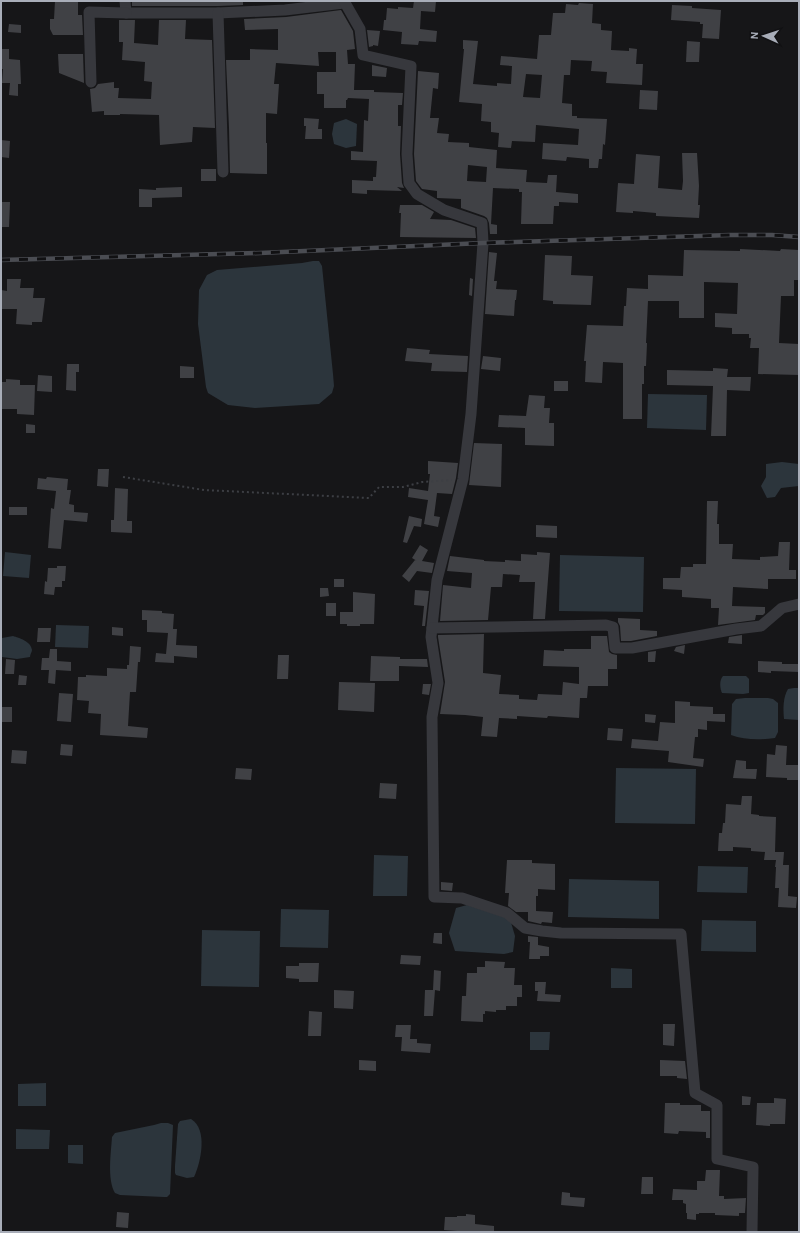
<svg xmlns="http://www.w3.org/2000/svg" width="800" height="1233" viewBox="0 0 800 1233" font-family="'Alegreya Sans',sans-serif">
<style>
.water{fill:#2c353c}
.building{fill:#404145;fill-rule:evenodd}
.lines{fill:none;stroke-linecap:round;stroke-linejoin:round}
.path{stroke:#3d3f44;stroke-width:2;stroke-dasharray:2 3;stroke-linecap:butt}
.minor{stroke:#37383d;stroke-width:11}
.rail-casing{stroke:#4a4c52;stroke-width:4.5}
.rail{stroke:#111113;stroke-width:3;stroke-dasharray:9;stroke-linecap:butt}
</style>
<rect width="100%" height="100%" fill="#161618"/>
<!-- water -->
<g class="water">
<path d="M346,119L357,124L356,146L346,148L334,144L332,134L334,123Z"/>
<path d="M313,261H319L322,266L333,374L334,386L332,393L319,404L255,408L228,405L208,393L206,387L198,324L199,290L207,275L217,270L302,263Z"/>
<path d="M648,394L707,395L706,430L647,428Z"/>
<path d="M782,462L799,464V486L781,488L775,497L767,498L761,486L766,477V464Z"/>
<path d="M5,552L31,555L29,578L3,576Z"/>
<path d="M560,555L644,557L643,612L559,611Z"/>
<path d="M56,625L89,626L88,648L55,647Z"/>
<path d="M13,636C19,638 31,641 32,650C32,652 30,654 30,657L17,659L2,657L1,649L2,638Z"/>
<path d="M723,676H746L749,679V693L743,694L722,693C720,689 719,680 723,676Z"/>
<path d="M794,688H799V720L784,719C783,709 783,697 788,689Z"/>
<path d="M745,698H768L773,699L778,703V732L775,738C761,740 744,740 731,735L732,704L736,699Z"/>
<path d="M616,768L696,769L695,824L615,823Z"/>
<path d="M374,855L408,856L407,896H373Z"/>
<path d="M698,866L748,867L747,893L697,892Z"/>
<path d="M569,879L659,881V919L568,917Z"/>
<path d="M467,905L510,919L515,936L513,952L504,954L455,951L449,933L456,908Z"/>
<path d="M281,909L329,910L328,948L280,947Z"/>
<path d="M702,920L756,921V952L701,951Z"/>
<path d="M202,930L260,931L259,987L201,986Z"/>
<path d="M611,968L632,969V988H611Z"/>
<path d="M530,1032H550L549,1050H530Z"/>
<path d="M46,1083V1106H18V1084Z"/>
<path d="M191,1119C208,1129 201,1162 194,1177L187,1178L176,1175L175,1173V1166L178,1124L180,1121Z"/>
<path d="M161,1123H168L173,1125L170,1194L167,1197H164L120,1195L115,1193C107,1179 111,1153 112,1137L115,1133L154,1125Z"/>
<path d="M16,1129L50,1130L49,1149H16Z"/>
<path d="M68,1145H83V1164L68,1163Z"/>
</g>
<!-- building -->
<g class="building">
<path d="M55,1H78V15H82L83,35H53L50,29V19H54Z"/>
<path d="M132,1H243V5L218,6H132Z"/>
<path d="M414,1H436L435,12L421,11L420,29L437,31L436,42L419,41L418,45L401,44L402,32L383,30L384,20H386L387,8L398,9V7L413,8Z"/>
<path d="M579,3L593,4L592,23L601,24V30L612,31L611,50L629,51V48L637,49L636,64H643L642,85L606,83L607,72L591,71L592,61L571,60L570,75H564L562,103L572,104V116H577V118L607,119L605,145L603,144L602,159H599L598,168H589V159L567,157L566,161L542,159L543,143L578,145L579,129L536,125L535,142L512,141L511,148L498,147L499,133L491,132V122L481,121L482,104L459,102L464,49H463V40L478,41L473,84L497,86V83L511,84L512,66L500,65L501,56L537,59L539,35H551L553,13H565L566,4L578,5ZM526,74L542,75L540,98L523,97Z"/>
<path d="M672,5L692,6V8L721,10L719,39L702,38L703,24H700V22L671,20Z"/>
<path d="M341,10L353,31L355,49L347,50L348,64H355L354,90H374V92L403,93L402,105H398V126H401L400,154L402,183L404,188L397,187L402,191L367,190V194L352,193V180L373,181V177H376L377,161L351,160V151L363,152L364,120L368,121L369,99L348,98L347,100H346V108H324V94H317V72H336V52H318L319,66L276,63L274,84H279L277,114L266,113V143H267V174L230,173L229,128L226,60H250V49L278,50V29L245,30L244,19L286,17Z"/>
<path d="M119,20H135L134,43L158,45L159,20H186L185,39L212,40L215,128L193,127L192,142L160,145L159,115L120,114V115H104V111L92,112L90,89L95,88L98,84L114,82V88H119L118,98L151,99L152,82L144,81L145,62L122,60L123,42H119Z"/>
<path d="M9,24L21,25V33L8,32Z"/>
<path d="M367,30L380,31L378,46L373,45V46L369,47Z"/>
<path d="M687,41L700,42L699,62H686Z"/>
<path d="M1,49H9V59L20,60L21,84H18V96L9,95L10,83H2L3,69H1Z"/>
<path d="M58,54H83L84,83L59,73Z"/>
<path d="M372,65L387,68L386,77L372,76Z"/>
<path d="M418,71L439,73L438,89L433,88L430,118H439L437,133L449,134L448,142L469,143V147L497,150L496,168L527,170L526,182L547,183L548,175H557L556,192L578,194V203L559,202V206H554L553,224H521L522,192H519V189L493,188L491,224L497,225V234H490L489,223L487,218L484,216L461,208V199L437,198V191L422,189L416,181L414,154ZM468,165L487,167L486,182L467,181Z"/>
<path d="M640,90L658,91L657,110L639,109Z"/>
<path d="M304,118L319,119L318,129H322V139H305L306,126H304Z"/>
<path d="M1,140L10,141L9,158L1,157Z"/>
<path d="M682,153H697L699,186L698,205H700L699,218L656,216V213L633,211V213L616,212L618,183L634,184L636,154L660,156L658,188L682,190L683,181Z"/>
<rect x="201" y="169" width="15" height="12"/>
<path d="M182,187V197L152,198V207H139V189L156,190V188Z"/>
<path d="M1,202H10L9,227H1Z"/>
<path d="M400,205H422L434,212L430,219L451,220L475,228L476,238L400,237L401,213H399Z"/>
<path d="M740,249L780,251L781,249L799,250V280H794V296H781L779,343L799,344V375L758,374L759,348H750L751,338H749V334H732V328L715,327V313L737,314L738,283L704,282V318H679V301H648L646,343H647L646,366H644V384H642V419H623V363L603,362L602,383L585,382L586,361H584L587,325L623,326L624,306H626L627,288L648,289V275L683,276L684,250L740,251Z"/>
<path d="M489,252L497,253L494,281H497L496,289L517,290L516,300H515L514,316L485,314Z"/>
<path d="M545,255L572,256L571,275L593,276L591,305L553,304V301L543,300Z"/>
<path d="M470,278L473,279L472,296L469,295Z"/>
<path d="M7,279H21L20,288H34L33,298H45L42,322H32V325L16,324L17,309H1V290L7,291Z"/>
<path d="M407,348L430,350L429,354L468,356L467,372L431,371L432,363L405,361Z"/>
<path d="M483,356L501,358L500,371L481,369Z"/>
<path d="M67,364H79V372H76V391L66,390Z"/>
<path d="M180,366L194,367V378H180Z"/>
<path d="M713,368L728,369L727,377H751L750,391L727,390L726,436H711L713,386L667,385V370L713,371Z"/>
<path d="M38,375L52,376V392L37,391Z"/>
<path d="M6,379L20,380V385H35L34,415L17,414V409H1V382H6Z"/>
<rect x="554" y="381" width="14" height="10"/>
<path d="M529,395L545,396L544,408H550L549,423H554V446L525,445V428L498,427L499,415L526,416Z"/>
<path d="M26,424L35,425V433H26Z"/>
<path d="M474,443L502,444L501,487L469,485Z"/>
<path d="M428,461L458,463L456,478L452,494L437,493L434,516L440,517L438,527L424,524L428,500L408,497L409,488L428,491L430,474H428Z"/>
<path d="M98,469H109L108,487L97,486Z"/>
<path d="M47,477L68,479L67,490H71L69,504L74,505V512L88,513L87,522L64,520L61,549L48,548L51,508L54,509L56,491L37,489L38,478L46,479Z"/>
<path d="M115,488L128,489L127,521H132V533L111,532V520H114Z"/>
<path d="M707,501H718L717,524H719V544H733L732,559L760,560V557L778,556L779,542H790L789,570H796V579H768V589L733,587L732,606L765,607V613L763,615H756L755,620L718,625L719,608H711V599L682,597V590L663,589V578H680L681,567H693V564H706Z"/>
<rect x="9" y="507" width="18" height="8"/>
<path d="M409,516L422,519L421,527L414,526L407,543L403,542Z"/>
<path d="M536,525L557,526V538L536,537Z"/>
<path d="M420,545L428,550L422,561L434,563L432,573L417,571L409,582L402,576L415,560L417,561L412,558Z"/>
<path d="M537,552L550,553L545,619H533L535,582H519L520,575L503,574L502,587H491L488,620L440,621L443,585L471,588L472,573L447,571L450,556L484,560V561L505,562V560L521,561V554L537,555Z"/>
<path d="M57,566H66L65,581H62V587H55L54,595L44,594L45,581L47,582L48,568H57Z"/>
<rect x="334" y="579" width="10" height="8"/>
<path d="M320,588H328L329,596L320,597Z"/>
<path d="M415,590L429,591L425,626H422L424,606L414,605Z"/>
<path d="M353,592L375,594L374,624H360V626H347V624H340V612H353Z"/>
<rect x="326" y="603" width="10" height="13"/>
<path d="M142,610L162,611V613L174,614L173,629H177L176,645L197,646V658L174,656V663L155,662L156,653L166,654L168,633L147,632V620H142Z"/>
<path d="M618,618L640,619V630L657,631V636L631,641H621L620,626L618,622Z"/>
<path d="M112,627L123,628V636L112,635Z"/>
<path d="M38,628H51L50,642H37Z"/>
<path d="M484,634L483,673L501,675L499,694L519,695V699L537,700L538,694L562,695L563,682L579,684V667L543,666L544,650L564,651V649H591V636H607L609,652L612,654L617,655V669H608V686H588L587,698H580L579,718L548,716L547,718L517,716V719L499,718L497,737L481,736L483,717L465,715L440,714L445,682L438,637V635Z"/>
<path d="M742,635V644L728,643L729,637Z"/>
<path d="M685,645L684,654L674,651L676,647Z"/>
<path d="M130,646L141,647L140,662H138L136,692H130L128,726L148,728L147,738L100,735L101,714L88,713L89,701L77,700L78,677H86V675L107,676V668L127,669V665H129Z"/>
<path d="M50,649H57V661L71,662V671L56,670L55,684L48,683L49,670H41L42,658H49Z"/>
<path d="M656,651L655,662H648V652Z"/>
<path d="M278,655H289L288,679H277Z"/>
<path d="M371,656L400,657V659H427L428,667L399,666V681H370Z"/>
<path d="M6,659L15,660L14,674H5Z"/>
<path d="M758,661L782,662V664H799V672L771,671V673L758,672Z"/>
<path d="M19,675L27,676L26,685H18Z"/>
<path d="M339,682L375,683L374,712L338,710Z"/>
<path d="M423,684H431L429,695L422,694Z"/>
<path d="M59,693L73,694L71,722L57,721Z"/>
<path d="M675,701L690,702V706L713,707V714H725V722L707,721V730L698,729V737H695L693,758L704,759L703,767L668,762L669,751L631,748L632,739L658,741L660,722L675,723Z"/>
<rect x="1" y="707" width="11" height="15"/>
<path d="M645,714L656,715L655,723L645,722Z"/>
<path d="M608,728L623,729L622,741L607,740Z"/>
<path d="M61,744L73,745L72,756L60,755Z"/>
<path d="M776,745L787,746L786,765H799V780H787V778L766,777L767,754L775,755Z"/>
<path d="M12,750L27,751L26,764L11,763Z"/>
<path d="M736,760L746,761V769H757L756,779L733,778Z"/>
<path d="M236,768L252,769L251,780L235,779Z"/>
<path d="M380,783L397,784L396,799L379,798Z"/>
<path d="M742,796H752L751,814L759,815V816L776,817L775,852H784L783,865H789L788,896L797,897L796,908L778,907L779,888H775L776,867H775L776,860H764L765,852L751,851V848L733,847V851H718L719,833H722L723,823H725L726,804L741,805Z"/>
<path d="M507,860H532V863L555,864V890L538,889V896H536V911L553,912L552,923L542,922L541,924L528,921V912H516L508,906L509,893H505Z"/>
<path d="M441,882L453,883L452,891L441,890Z"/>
<path d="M434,933H442V944L433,943Z"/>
<path d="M528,936L538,937V945L549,947V956H540V959H529L530,942H528Z"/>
<path d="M401,955L421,956L420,965L400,964Z"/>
<path d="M485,961L505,962L504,968H515L514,985H522V997H517V1006H506V1010H496V1012L485,1011V1014H483V1022L461,1021L462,996H466L467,973H477V967H485Z"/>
<path d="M299,963H319L318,982H299V979L286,978V966H299Z"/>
<path d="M434,970L441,971L440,991L435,990L433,1016H424L425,990H433Z"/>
<path d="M535,982H546L545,994L561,995L560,1002L537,1001L538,991H535Z"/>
<path d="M334,990L354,991L353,1009L334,1008Z"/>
<path d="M309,1011L322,1012L321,1036H308Z"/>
<path d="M663,1024H675L674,1046L663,1045Z"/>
<path d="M396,1025H411L410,1039H417V1043L431,1044L430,1053L401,1051L402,1037H395Z"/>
<path d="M359,1060L376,1061V1071L359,1070Z"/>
<path d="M660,1060L685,1061L687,1079L677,1078V1076H660Z"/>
<path d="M742,1096L751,1097L750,1105H742Z"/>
<path d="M774,1098L786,1099L785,1124H770V1126L756,1125L757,1103H774Z"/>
<path d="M665,1103H680V1105H701V1111H710V1138H706V1132L679,1131L678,1134L664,1133Z"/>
<path d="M706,1170H720L719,1196H724V1199L746,1198L745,1213H739V1216L715,1215V1213H699V1214H696V1220L687,1219V1213H686V1204L683,1203V1200H672L673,1189L697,1190V1181H705Z"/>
<path d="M642,1177H653V1194H641Z"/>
<path d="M562,1192L570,1193V1197L585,1198L584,1207L561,1205Z"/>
<path d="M117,1212L129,1213L128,1228L116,1227Z"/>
<path d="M466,1214L475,1215V1224L494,1226V1232H456L457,1231L444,1230L445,1217H457V1216H466Z"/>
</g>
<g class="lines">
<!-- path -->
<path class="path" d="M123,477L204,490L369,498L379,487H403L422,482L452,480"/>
<!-- minor -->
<g class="minor">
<path d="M125,1L126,13H218L285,10L344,3"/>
<path d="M344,1L360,29L363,55L411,66L407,154L409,183L417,194L444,210L482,223L483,243L471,414L463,479L437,580L431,637L438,683L432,717L434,897L462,898L507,913L525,928L542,931L561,933L681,934L695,1093L717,1105V1159L753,1167L752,1232"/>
<path d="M218,13L223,172"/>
<path d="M91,82L89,12L126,13"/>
<path d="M432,628L606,625L613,627L615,648H632L736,629L761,626L782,608L799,604"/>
</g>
<!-- rail casing -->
<g class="rail-casing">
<path id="rail" d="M1,260L260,253L483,243L730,235H772L799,237"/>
</g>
<!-- rail -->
<use href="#rail" class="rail"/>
</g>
<!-- border -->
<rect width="800" height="1233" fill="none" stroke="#a8adb8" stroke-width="4"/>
<!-- north arrow -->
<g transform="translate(764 36) rotate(273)" stroke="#111113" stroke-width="3" paint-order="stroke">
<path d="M0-3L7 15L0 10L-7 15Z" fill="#a8adb8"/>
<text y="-6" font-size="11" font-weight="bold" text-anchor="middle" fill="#a8adb8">N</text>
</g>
</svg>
